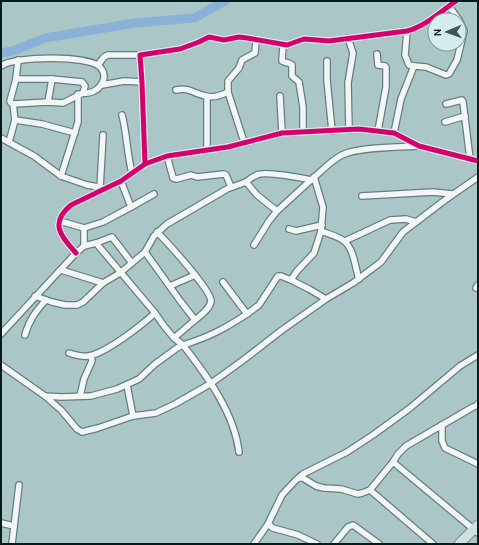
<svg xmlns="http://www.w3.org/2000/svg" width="479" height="545" viewBox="0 0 479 545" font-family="Karla,sans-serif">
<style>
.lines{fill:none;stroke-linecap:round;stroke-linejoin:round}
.river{stroke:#8ab2d8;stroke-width:9}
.street-casing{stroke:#677e7e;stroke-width:8}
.primary-casing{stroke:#738f8f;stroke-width:11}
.street{stroke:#f2f6f6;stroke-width:5.5}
.primary{stroke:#d3e0e0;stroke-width:9}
.cycleway-casing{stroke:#d4eeed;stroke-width:8}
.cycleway{stroke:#d6006c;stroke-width:5}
</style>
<rect width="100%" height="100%" fill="#aac6c6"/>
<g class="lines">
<!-- river -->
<path class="river" d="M1,53L13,51L45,38L135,23L194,18L225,1"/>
<!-- street casing -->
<g class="street-casing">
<g id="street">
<path d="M449,6L459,20"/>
<path d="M407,31L405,55L409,65L414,66"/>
<path d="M348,38L353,53L348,83L349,130"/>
<path d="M283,45L282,61C285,63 289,62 292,65V76L299,82L303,107V131"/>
<path d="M377,54L378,65L385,66L386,67V87L378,131"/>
<path d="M327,61V80L332,131"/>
<path d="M98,65L104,57L108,55H140"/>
<path d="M1,66C14,56 88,55 100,67C111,79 97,95 83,93"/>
<path d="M16,79H52L48,102"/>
<path d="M102,85L124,81L142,82"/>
<path d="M176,90C190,87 194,94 206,96C213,98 222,95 228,92L244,142"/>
<path d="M228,92V81L239,68L242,60L255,53L256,40"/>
<path d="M78,94V122L61,176L87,185L104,188"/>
<path d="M280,96L282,133"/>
<path d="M13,104L48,102L63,103L83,93L85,86L82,82L52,79"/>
<path d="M446,104L462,100L463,102L470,159"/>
<path d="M122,115C127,134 127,154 132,173"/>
<path d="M15,120L42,124L75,133"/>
<path d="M445,122L465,116"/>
<path d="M394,133L401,99L414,66L426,67L446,75L449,74L457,60L464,31L459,20"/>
<path d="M1,138L34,156L61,176"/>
<path d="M9,142L15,120L13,104L11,103L10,101L16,79L18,60"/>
<path d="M207,150V97"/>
<path d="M167,156L173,178L177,179L191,175L197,177L224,174L226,175L231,187"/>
<path d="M145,164L142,82L140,55L180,49L199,42L209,37L224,40L239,37L247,38L287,45L304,39L329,41L407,31C426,26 440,12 456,1"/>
<path d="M246,182C250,179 253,176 257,175C265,171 301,178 311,180C321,172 330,161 342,155C358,147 400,147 419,146"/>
<path d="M100,188L103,135"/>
<path d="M362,196L433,192L452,194"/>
<path d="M131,207L154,194"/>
<path d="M60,221L84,228"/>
<path d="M289,229L296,231L322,225"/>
<path d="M321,231C328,234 338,236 344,241C354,249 355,267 359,279"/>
<path d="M157,232C167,242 211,290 211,301C210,309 201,315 195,320"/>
<path d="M345,241L390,220L406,219L416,222"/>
<path d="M96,243L112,237L132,263"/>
<path d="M254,245L269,221L277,211"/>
<path d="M84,246V228L103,222L131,207L121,181"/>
<path d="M76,253C61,237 49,223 71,205L121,181L145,164L167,156L228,147L282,133L359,129L394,133L419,146L478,161"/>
<path d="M61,270L103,283"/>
<path d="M291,280L309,289L326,299L353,283L381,262L403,232L445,200L478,177"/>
<path d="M223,282L247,314L259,305L278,276H281L291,280L297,271L314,253L321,231L323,207L314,177"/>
<path d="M170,286L195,275"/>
<path d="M476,288L478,285"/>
<path d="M35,296L52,302L65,305H77L83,302L103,283L120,273L145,252L154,236L167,224L227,189L246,182L257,195L277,211L311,180"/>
<path d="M1,334L76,253L84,246L96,243L155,313"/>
<path d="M25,335C29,320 36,311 46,300"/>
<path d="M69,353C75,355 81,357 88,356C105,354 142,325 155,313L164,326L174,338L195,320L181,302L145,252"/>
<path d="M1,365L45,396L61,397L91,396L117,389L139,379L155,364L177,348L183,345L174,338"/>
<path d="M127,385L133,416"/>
<path d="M45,396L61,410L77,429L82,432L98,428L133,416L156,413L175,404L210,384L242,361L282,330L326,299"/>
<path d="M80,396L84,379L92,361L91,356"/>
<path d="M442,425V441L445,448L478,464"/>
<path d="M239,452C234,412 207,376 183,345C209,337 224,329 247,314"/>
<path d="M393,462L478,533"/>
<path d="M299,478H303L316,486L324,488L341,489L358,494L362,493L370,490L393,462L398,454L406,446L473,407L476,406L478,404"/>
<path d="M370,490L433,544"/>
<path d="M1,523L14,526"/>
<path d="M268,524L273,528L298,535L317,544"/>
<path d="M12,544L19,485"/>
<path d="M254,544L268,524L282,495L295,481L303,474L347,452L373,435L410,408L460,366L478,355"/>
<path d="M334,544L348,527L353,525L379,544"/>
</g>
</g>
<!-- primary casing -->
<g class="primary-casing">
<path id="primary" d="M459,544L478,525"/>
</g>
<!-- street -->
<use href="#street" class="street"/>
<!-- primary -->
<use href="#primary" class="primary"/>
<!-- cycleway casing -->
<g class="cycleway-casing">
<g id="cycleway">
<path d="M145,164L142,82L140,55L180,49L199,42L209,37L224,40L239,37L247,38L287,45L304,39L329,41L407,31C426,26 440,12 456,1"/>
<path d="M76,253C61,237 49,223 71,205L121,181L145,164L167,156L228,147L282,133L359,129L394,133L419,146L478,161"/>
</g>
</g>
<!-- cycleway -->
<use href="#cycleway" class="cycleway"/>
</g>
<!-- border -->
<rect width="479" height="545" fill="none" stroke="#051a1a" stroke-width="4"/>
<!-- north arrow -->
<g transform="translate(447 32) rotate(268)"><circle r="19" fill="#d4eeed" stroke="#819999"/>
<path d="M0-3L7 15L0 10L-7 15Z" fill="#3f5656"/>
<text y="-6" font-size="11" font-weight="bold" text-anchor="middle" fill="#051a1a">N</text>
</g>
</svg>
